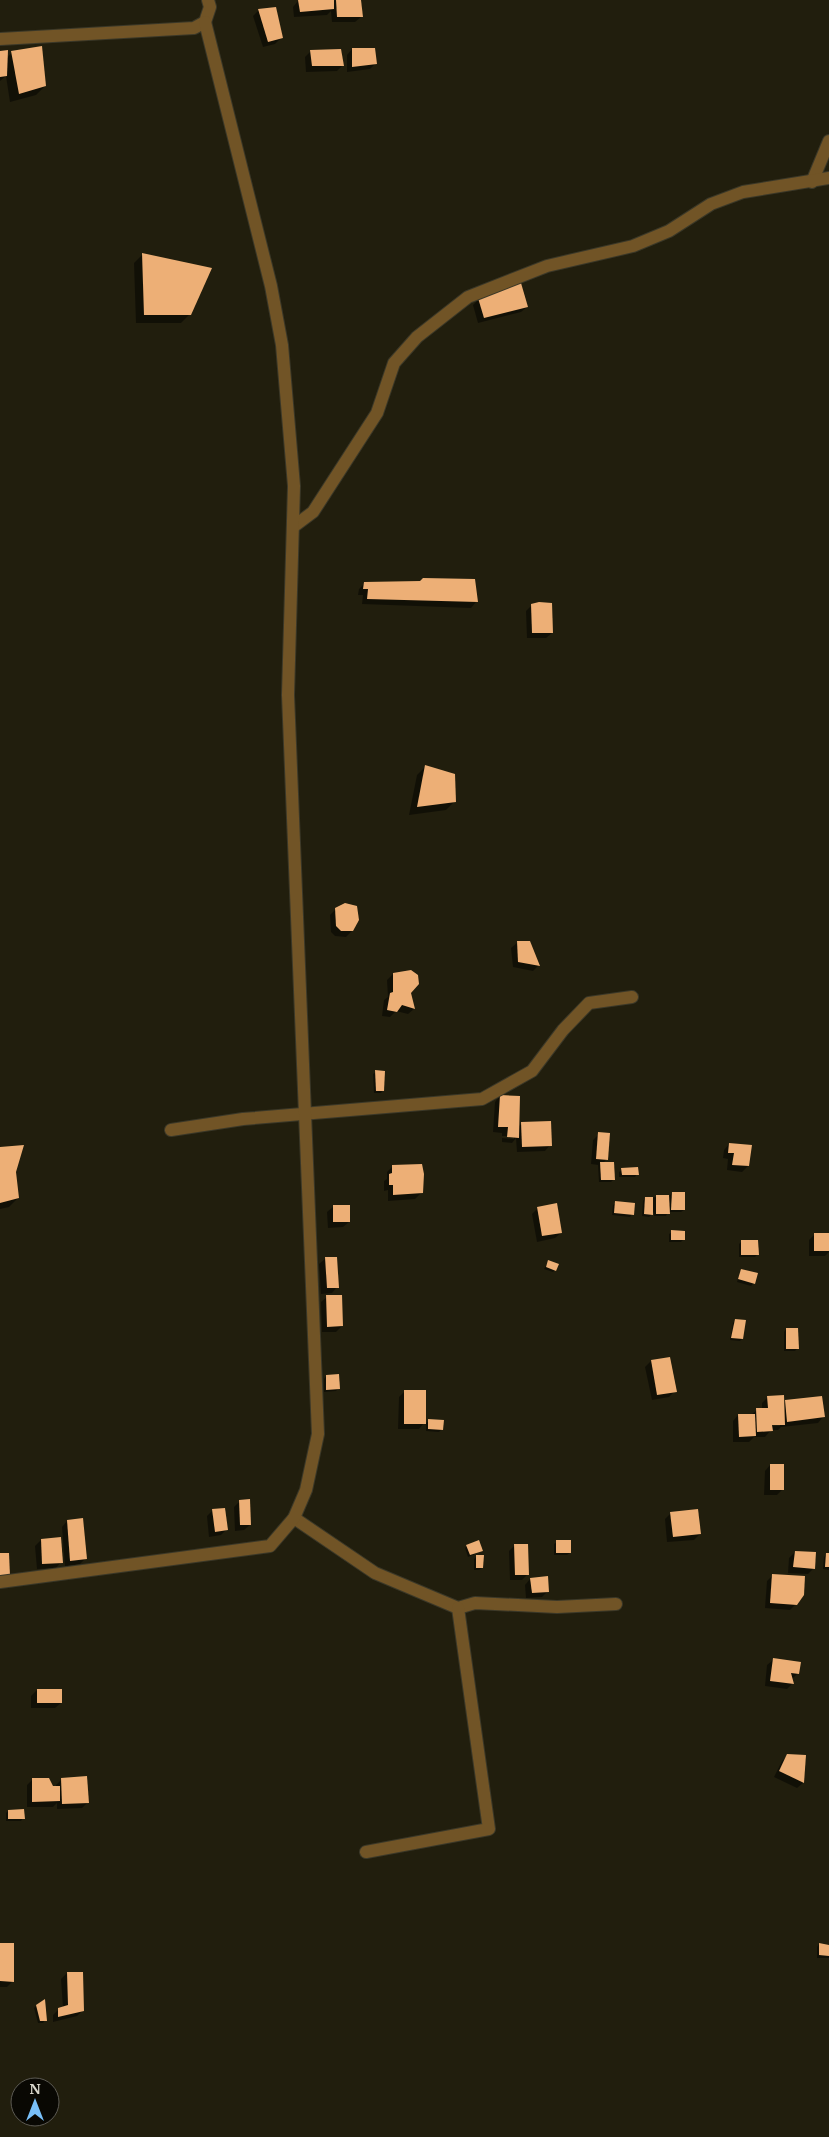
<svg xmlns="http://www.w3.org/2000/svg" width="829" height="2137" viewBox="0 0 829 2137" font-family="Merriweather,serif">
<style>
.shadow{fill:#0007;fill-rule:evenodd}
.building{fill:#edaf76}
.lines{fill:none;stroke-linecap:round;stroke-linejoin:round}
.street-casing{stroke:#3b3828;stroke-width:14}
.street{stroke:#715426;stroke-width:12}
</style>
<rect width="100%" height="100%" fill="#211e0d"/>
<!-- shadow -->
<g class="shadow">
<path d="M360,0L361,17L355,22H332L331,11L327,15L294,17L293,7L298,1Z"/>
<path d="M259,10L281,38L275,44L263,47L253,16Z"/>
<path d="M352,49L376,63L370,69L347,72V55Z"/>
<path d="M311,51L343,65L337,71L306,72L305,57Z"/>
<path d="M0,52L7,58L12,52L45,86L36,95L10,102L6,76L0,81Z"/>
<path d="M143,254L190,314L181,323H136L134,263Z"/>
<path d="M479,299L527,307L521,312L478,323L473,305Z"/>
<path d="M474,580L476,602L471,608L362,604L363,595H358L359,589L365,583Z"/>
<path d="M532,605L552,633L546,638H527L526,611Z"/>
<path d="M426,766L455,801L446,810L409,815L417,775Z"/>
<path d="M336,909L352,931L346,937L335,936L331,932L330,915Z"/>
<path d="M517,943L538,966L533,971L513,967L511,948Z"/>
<path d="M393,974L409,993L414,1009L408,1014L396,1011L390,1017L382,1016L384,1000L388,997L387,980Z"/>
<path d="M376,1072L383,1090L381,1093H374L373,1074Z"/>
<path d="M500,1096L518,1127L522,1123L550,1145L545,1151L517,1152L516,1138L512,1143L502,1142V1138L514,1139V1136H502V1133L493,1132L495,1102Z"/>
<path d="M599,1134L607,1159L603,1163L614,1179L611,1182H599L598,1165L591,1164L593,1140Z"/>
<path d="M729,1144L748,1166L742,1172L727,1170L728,1159L723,1158L724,1150Z"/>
<path d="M0,1148L18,1198L9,1207L0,1209Z"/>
<path d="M393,1166L421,1193L415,1199L388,1201V1190L384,1191V1181L387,1179V1172Z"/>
<path d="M622,1170L637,1174L635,1177H619V1172Z"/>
<path d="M672,1193L684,1210L681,1212H668L666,1216H654V1212L649,1217L642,1216L643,1201L645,1198L669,1196Z"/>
<path d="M616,1203L632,1214L630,1217L612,1215L613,1205Z"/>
<path d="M333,1207L349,1222L343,1227L328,1228L327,1212Z"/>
<path d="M538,1208L561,1233L555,1238L537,1242L532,1214Z"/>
<path d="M672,1232L683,1240L681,1242H669V1234Z"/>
<path d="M815,1234H829V1252L825,1256H809V1240Z"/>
<path d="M742,1241L758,1254L755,1257H739V1244Z"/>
<path d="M325,1259L337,1287L332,1293L321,1294L319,1264Z"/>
<path d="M549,1261L555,1270L553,1272L544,1269Z"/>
<path d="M741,1270L754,1283L751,1286L737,1282Z"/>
<path d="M327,1297L342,1326L336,1332H322L321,1302Z"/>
<path d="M735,1320L742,1339L740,1341L730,1340L733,1323Z"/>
<path d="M786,1329L798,1348L795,1351H784V1332Z"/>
<path d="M669,1358L675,1391L669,1397L652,1400L645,1367L651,1361Z"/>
<path d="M326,1376L338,1389L336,1391L324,1392V1379Z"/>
<path d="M405,1391L424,1423L419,1429H398L399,1397Z"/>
<path d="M768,1397L783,1404L786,1401L823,1417L818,1423L781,1427L778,1430H771L765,1437H754L749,1442H733V1421L738,1415H751L757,1410L762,1409V1403ZM766,1424H780V1426H766Z"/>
<path d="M429,1421L442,1429L439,1432L426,1431V1423Z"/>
<path d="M770,1465L782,1490L777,1495H764L765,1471Z"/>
<path d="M240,1501L250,1525L244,1530L235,1531L234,1507Z"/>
<path d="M213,1510L227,1529L221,1535L209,1537L207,1516Z"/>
<path d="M671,1513L700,1534L694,1540L667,1542L665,1519Z"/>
<path d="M67,1521L85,1559L80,1564L65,1566L62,1527Z"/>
<path d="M41,1540L61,1562L56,1568L37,1569L35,1546Z"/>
<path d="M557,1542L570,1553L567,1555H554V1544Z"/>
<path d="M515,1545L528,1574L522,1580H510L509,1551Z"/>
<path d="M467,1546L482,1551L468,1557L465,1548Z"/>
<path d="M795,1552L814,1568L808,1574L788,1573L789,1558Z"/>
<path d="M827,1554H829V1570L823,1569L824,1557Z"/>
<path d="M477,1556L482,1568L479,1570H474V1559Z"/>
<path d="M773,1575L796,1604L790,1610L765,1608L767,1581Z"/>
<path d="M530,1579L548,1591L542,1597L526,1598L525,1585Z"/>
<path d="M773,1660L798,1673L791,1680L792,1684L787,1689L765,1686L767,1665Z"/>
<path d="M37,1690L61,1703L55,1708H31V1696Z"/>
<path d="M788,1755L805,1757L803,1783L797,1788L774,1777L782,1761Z"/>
<path d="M62,1779L88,1802L82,1808L57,1809V1803L53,1807H27V1785L32,1780L56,1788V1785Z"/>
<path d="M8,1811L23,1818L21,1821H6V1813Z"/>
<path d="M0,1944L13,1981L7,1987H0Z"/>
<path d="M819,1944L829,1947V1958H817V1947Z"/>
<path d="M67,1973L81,1974L83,2010L77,2016L53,2022V2015L59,2009L63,2008L61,1979Z"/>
<path d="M36,2006L45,2020L43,2023H38L34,2008Z"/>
</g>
<!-- building -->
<g class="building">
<path d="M298,0H334V9L300,12Z"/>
<path d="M336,0H361L363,17H337Z"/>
<path d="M276,7L283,38L268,42L258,9Z"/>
<path d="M42,46L46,86L19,94L11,51Z"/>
<path d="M352,48H375L377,64L352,67Z"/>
<path d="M341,49L344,66H312L310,50Z"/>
<path d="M8,50L7,76L0,77V51Z"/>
<path d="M142,253L212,268L191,315H144Z"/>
<path d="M521,283L528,307L484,318L478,298Z"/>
<path d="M423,578L475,579L478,602L367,599L368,589H363L364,582L420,581Z"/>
<path d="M539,602L552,603L553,633H532L531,604Z"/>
<path d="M425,765L455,774L456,802L417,807Z"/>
<path d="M345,903L357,906L359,920L353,931H341L336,926L335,908Z"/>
<path d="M517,941H530L540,966L518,962Z"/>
<path d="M411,970L418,975L419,984L411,993L415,1009L402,1005L397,1012L387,1010L390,993L393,992V973Z"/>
<path d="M375,1070L385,1071L384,1091H376Z"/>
<path d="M500,1095L520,1096L519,1138L507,1137L508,1127H498Z"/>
<path d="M551,1121L552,1146L522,1147L521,1122Z"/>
<path d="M598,1132L610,1133L608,1160L596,1159Z"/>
<path d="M729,1143L752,1145L749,1166L732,1165L734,1153H728Z"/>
<path d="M24,1145L16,1172L19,1198L0,1203V1147Z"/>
<path d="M600,1162H614L615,1180H601Z"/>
<path d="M422,1164L424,1174L423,1193L393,1195V1185H389V1174L392,1173V1165Z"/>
<path d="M638,1167L639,1175H622L621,1168Z"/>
<path d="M672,1192H685V1210H671Z"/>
<path d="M656,1195H669L670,1214H656Z"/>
<path d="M645,1197H653V1215L644,1214Z"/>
<path d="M615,1201L635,1203L634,1215L614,1213Z"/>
<path d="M557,1203L562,1233L542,1236L537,1207Z"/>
<rect x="333" y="1205" width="17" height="17"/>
<path d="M671,1230L685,1231V1240H671Z"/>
<rect x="814" y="1233" width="15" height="18"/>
<path d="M741,1240H758L759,1255H741Z"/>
<path d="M325,1257H337L339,1288H327Z"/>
<path d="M548,1260L559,1264L556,1271L546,1267Z"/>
<path d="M741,1269L758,1273L755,1284L738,1279Z"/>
<path d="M326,1295H342L343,1326L327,1327Z"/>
<path d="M735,1319L746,1320L743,1339L731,1338Z"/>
<path d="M786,1328H798L799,1349H786Z"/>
<path d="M670,1357L677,1392L657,1395L651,1360Z"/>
<path d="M339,1374L340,1389L326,1390V1375Z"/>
<rect x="404" y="1390" width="22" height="34"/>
<path d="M784,1395L785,1425H772L773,1431L757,1432L756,1408H768L767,1396Z"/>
<path d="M822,1396L825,1417L787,1422L785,1400Z"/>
<path d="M738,1414H755L756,1436L739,1437Z"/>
<path d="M428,1419L444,1420L443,1430L428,1429Z"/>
<rect x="770" y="1464" width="14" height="26"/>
<path d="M250,1499L251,1525H240L239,1500Z"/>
<path d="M225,1508L228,1530L215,1532L212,1509Z"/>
<path d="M698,1509L701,1534L673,1537L670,1512Z"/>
<path d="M83,1518L87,1559L70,1561L67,1520Z"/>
<path d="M61,1537L63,1563L42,1564L41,1539Z"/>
<path d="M479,1540L483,1551L470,1555L466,1545Z"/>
<rect x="556" y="1540" width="15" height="13"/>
<path d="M514,1544H528L529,1575H515Z"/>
<path d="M795,1551L816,1552L815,1569L793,1567Z"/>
<path d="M0,1553H9L10,1576H0Z"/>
<path d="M826,1553H829V1567H825Z"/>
<path d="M476,1555H484L483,1568H476Z"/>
<path d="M772,1574L805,1576L804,1595L797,1605L770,1603Z"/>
<path d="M548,1576L549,1592L532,1593L530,1578Z"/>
<path d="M773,1658L801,1662L799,1674L791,1673L794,1684L770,1681Z"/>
<rect x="37" y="1689" width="25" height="14"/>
<path d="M787,1754L806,1755L804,1783L779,1771Z"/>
<path d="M87,1776L89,1803L62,1804L61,1778Z"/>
<path d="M32,1778H49L53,1786H60V1801L32,1802Z"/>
<path d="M24,1809L25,1819H8V1810Z"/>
<path d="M0,1943H14V1982L0,1981Z"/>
<path d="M819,1943L829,1945V1956L819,1955Z"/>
<path d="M67,1972H83L84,2011L58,2017V2008L68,2005Z"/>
<path d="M45,1999L47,2021H40L36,2005Z"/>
</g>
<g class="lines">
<!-- street casing -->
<g class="street-casing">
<g id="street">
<path d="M0,39L194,28L205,22L210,7L208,0"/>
<path d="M812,182L829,141"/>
<path d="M293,527L313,512L377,413L394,363L417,337L468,297L547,266L633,246L669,231L711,204L743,192L829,178"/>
<path d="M171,1130L243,1119L482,1099L532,1071L563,1030L589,1003L632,997"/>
<path d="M294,1518L375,1573L458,1608L475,1603L557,1607L616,1604"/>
<path d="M0,1582L270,1546L294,1518L306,1490L318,1434L288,695L294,486L282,345L271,286L205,22"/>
<path d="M366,1852L489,1829L458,1608"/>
</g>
</g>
<!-- street -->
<use href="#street" class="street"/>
</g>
<!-- north arrow -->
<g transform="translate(35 2102)"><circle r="24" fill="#090803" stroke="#5c5a53"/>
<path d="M0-4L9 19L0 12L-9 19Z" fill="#78bff8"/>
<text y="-8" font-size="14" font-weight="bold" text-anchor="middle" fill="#d8d6cb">N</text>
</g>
</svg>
